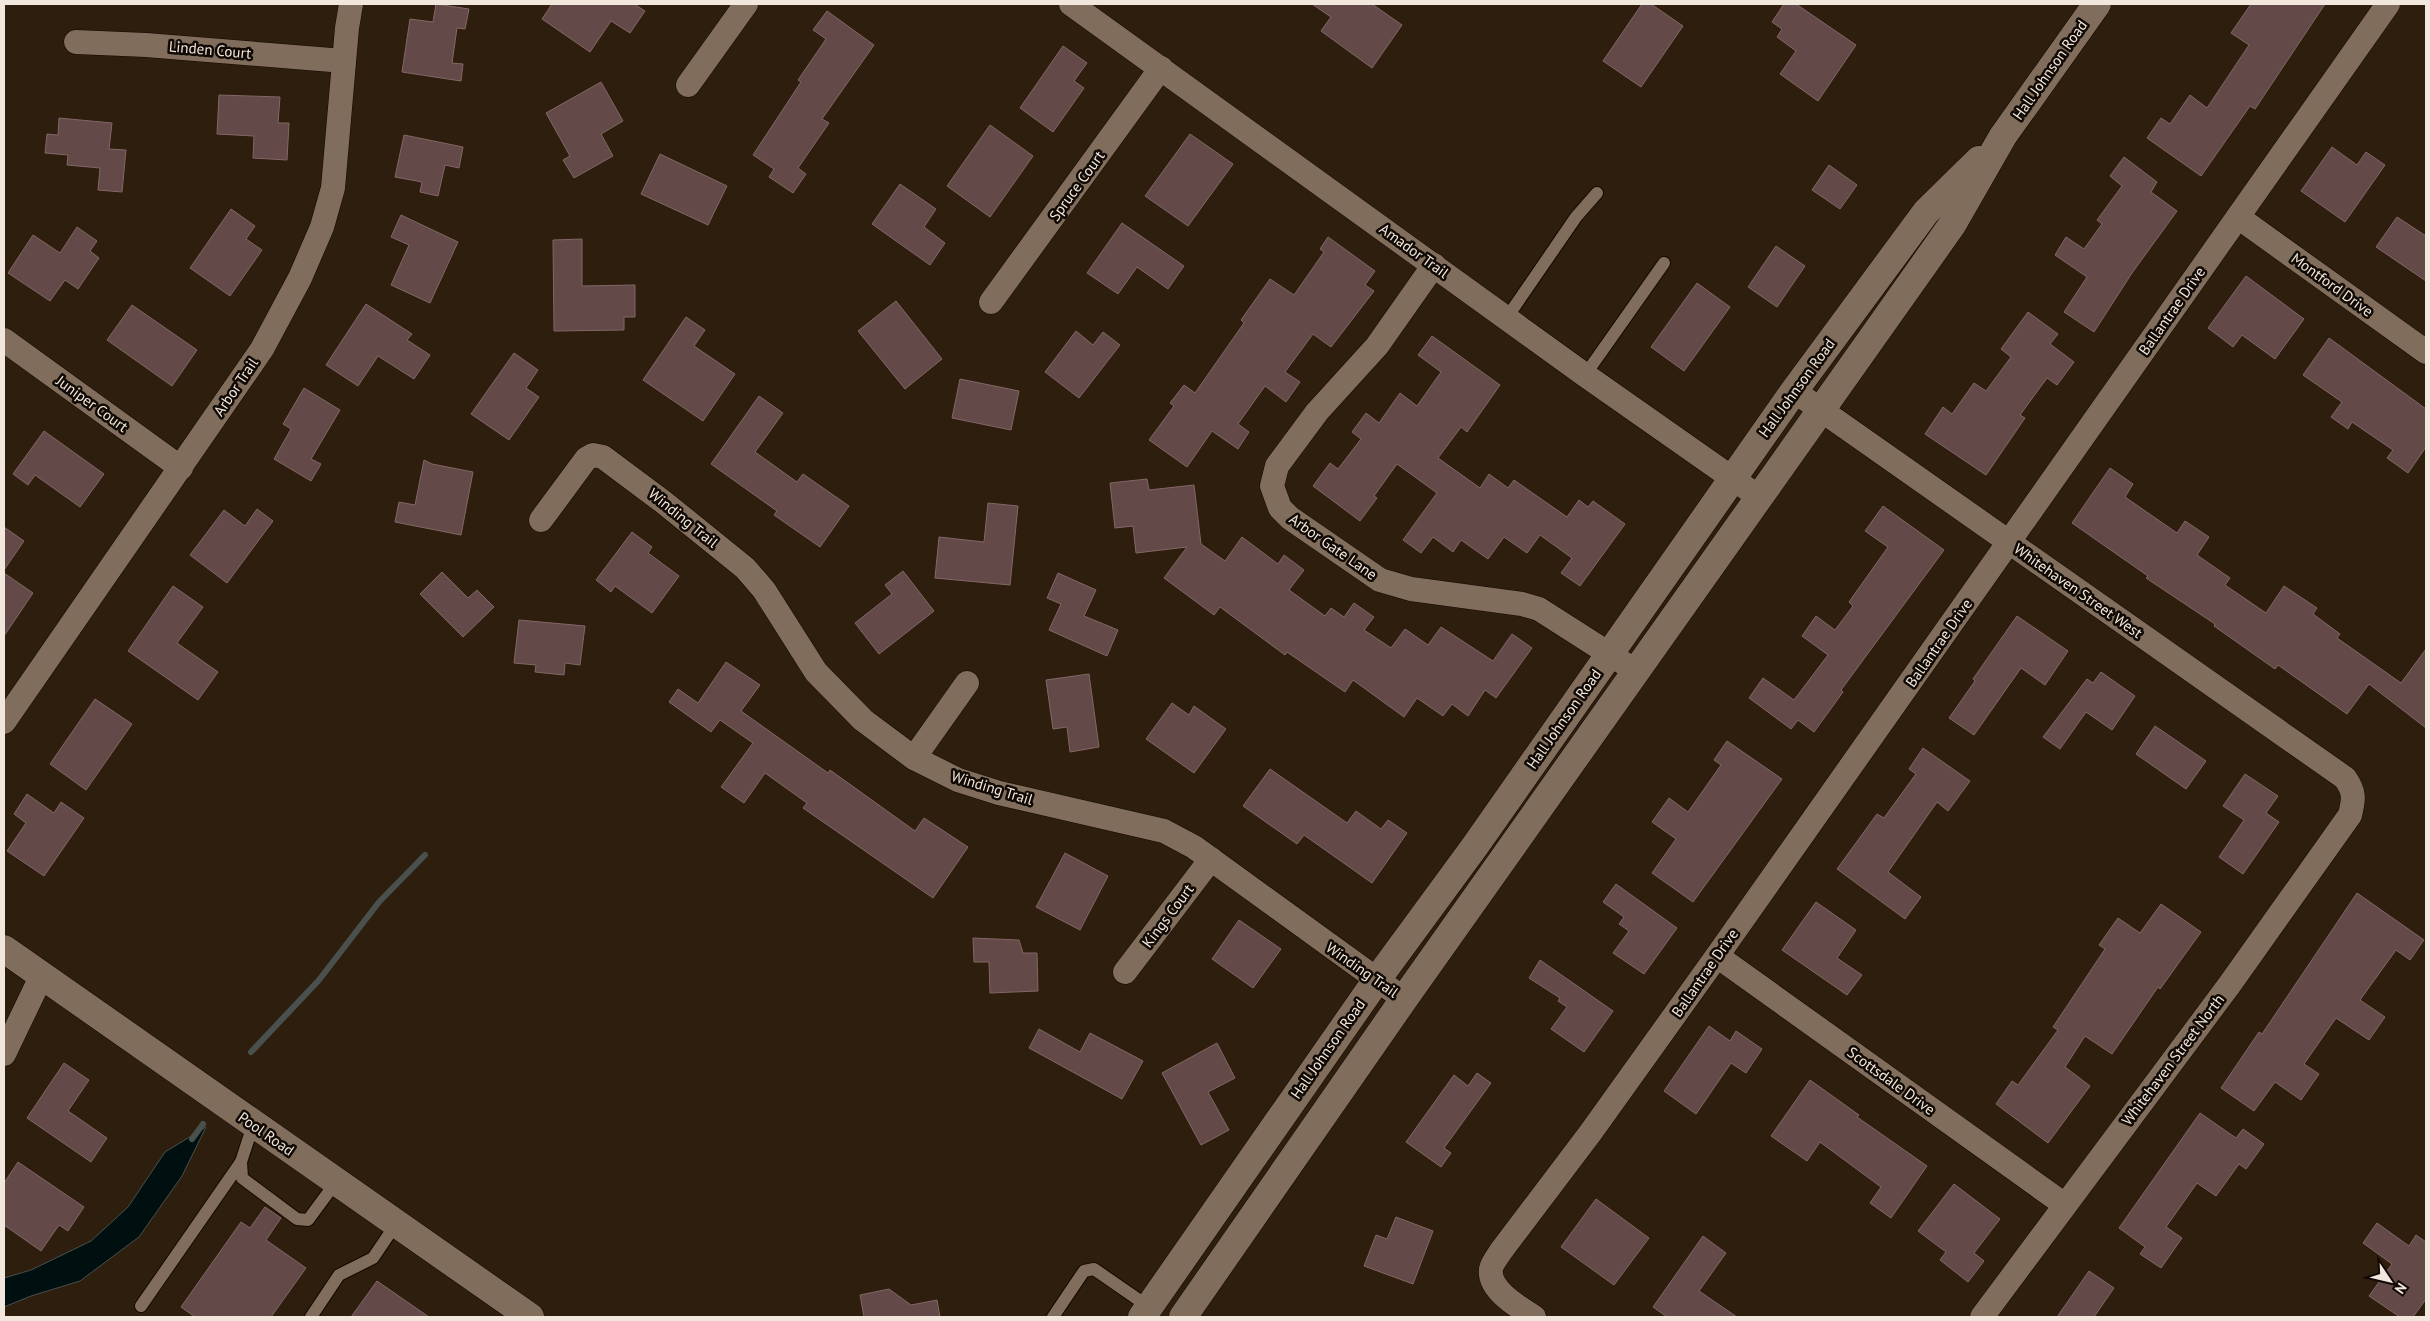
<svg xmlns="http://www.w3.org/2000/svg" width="2430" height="1321" viewBox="0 0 2430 1321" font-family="'PT Sans',sans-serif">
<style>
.water{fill:#001010;stroke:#49504e}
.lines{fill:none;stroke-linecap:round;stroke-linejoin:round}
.stream{stroke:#49504e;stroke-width:6}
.building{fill:#634948;stroke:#836766}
.service-casing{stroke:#160700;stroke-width:14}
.minor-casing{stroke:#160700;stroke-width:25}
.secondary-casing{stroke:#160700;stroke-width:29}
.service{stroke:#806d5b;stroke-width:12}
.minor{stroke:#806d5b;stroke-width:24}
.secondary{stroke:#806d5b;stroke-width:28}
.labels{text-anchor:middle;stroke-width:5;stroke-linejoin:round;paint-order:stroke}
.street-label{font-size:15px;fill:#f2e7dd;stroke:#110a04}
</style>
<rect width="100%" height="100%" fill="#2e1e0e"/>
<!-- water -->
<path class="water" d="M206,1127L182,1176L139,1237L80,1281L31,1296L4,1307V1278L31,1270L91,1241L128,1207L165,1152Z"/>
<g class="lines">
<!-- stream -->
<g class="stream">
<path d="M251,1052L319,980L379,902L425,855"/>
<path d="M192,1139L203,1124"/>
</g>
</g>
<!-- building -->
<g class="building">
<path d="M436,4L469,9L465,29L457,28L452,63L463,64L461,81L402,72L410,19L433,22Z"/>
<path d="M552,4H634L645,11L630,33L611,21L590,52L542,19Z"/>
<path d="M1312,4H1372L1402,25L1372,68L1321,31L1331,17Z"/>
<path d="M1642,4H1651L1683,26L1641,87L1603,61Z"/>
<path d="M1784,4H1796L1856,45L1818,101L1780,74L1796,51L1777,37L1782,29L1772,22Z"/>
<path d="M2251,4H2325L2255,109L2250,106L2201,176L2147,138L2161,118L2170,124L2190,95L2207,108L2249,45L2231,33Z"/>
<path d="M827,11L874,45L822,119L829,123L798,168L806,174L793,193L769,177L774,169L753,155L801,82L798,80L826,39L813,30Z"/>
<path d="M1063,46L1087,63L1074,81L1084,88L1053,132L1020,108Z"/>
<path d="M601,82L623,121L601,134L613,156L574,178L563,160L570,156L546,113Z"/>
<path d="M219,95L280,97L278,123H289L287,160L253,158L254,136L217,134Z"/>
<path d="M59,118L112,123L109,149L126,150L122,192L98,190L100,168L67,165L68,155L45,153L47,134L58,135Z"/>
<path d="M990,125L1033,156L990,217L947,186Z"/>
<path d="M1190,134L1233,164L1188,226L1145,196Z"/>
<path d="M404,135L463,147L459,168L445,165L438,196L420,192L422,182L395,177Z"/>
<path d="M2332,147L2357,165L2366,152L2385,165L2345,222L2301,191Z"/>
<path d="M660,154L727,186L708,225L641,194Z"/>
<path d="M2124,157L2157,182L2151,192L2177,211L2132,273L2094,332L2064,312L2087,277L2055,255L2066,237L2084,249L2102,224L2097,220L2122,186L2110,176Z"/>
<path d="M1829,165L1857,185L1840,209L1812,190Z"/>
<path d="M900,184L936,209L924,227L945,243L930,265L872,224Z"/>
<path d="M231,209L255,226L246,239L262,250L230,296L190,268Z"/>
<path d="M401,215L458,242L430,303L391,285L409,245L391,237Z"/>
<path d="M2397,217L2426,236V281L2376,247Z"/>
<path d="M1122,223L1184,266L1168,289L1137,267L1118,294L1087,273Z"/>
<path d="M77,227L97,241L90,251L99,258L78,289L65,280L50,301L8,273L33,235L60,253Z"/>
<path d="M1328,237L1375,271L1365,285L1374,291L1331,347L1313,334L1285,372L1300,382L1286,402L1265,386L1238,424L1249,432L1238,449L1212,431L1187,467L1149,440L1174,406L1170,403L1184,385L1195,393L1244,323L1241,320L1270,279L1294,295L1324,252L1320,249Z"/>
<path d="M582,239V286L635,285V317H624V330L554,331L553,240Z"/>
<path d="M1776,246L1805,266L1777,307L1748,287Z"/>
<path d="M2246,276L2304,319L2275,359L2242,335L2233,347L2208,328Z"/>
<path d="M1697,283L1730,307L1684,371L1651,347Z"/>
<path d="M896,301L942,359L905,389L858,331Z"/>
<path d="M366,304L412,334L407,340L430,355L414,379L378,356L358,386L326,365Z"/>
<path d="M132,305L197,350L172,386L107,340Z"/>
<path d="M2028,312L2058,334L2050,344L2074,362L2057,385L2047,378L2020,415L2025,418L1986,475L1925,434L1943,407L1952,414L1974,383L1986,391L2011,357L2001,349Z"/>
<path d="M686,317L705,330L694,346L735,374L703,421L643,380Z"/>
<path d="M1076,331L1093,345L1103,332L1120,345L1079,398L1045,372Z"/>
<path d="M1432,336L1500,385L1467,432L1461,427L1438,458L1480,488L1489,474L1508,488L1514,480L1567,517L1579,500L1588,507L1593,501L1625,524L1580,586L1561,573L1572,558L1540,535L1527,553L1504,537L1488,559L1461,540L1453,552L1433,537L1421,553L1403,540L1437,493L1397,464L1374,496L1377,498L1360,521L1313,486L1330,463L1338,469L1361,439L1352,432L1366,413L1379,423L1400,393L1417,406L1441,372L1418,355Z"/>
<path d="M2329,338L2426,409V447L2408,473L2387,458L2393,450L2352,422L2348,429L2331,417L2342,402L2303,375Z"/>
<path d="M514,353L538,370L526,388L539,397L509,440L471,414Z"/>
<path d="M960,379L1019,391L1011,430L952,418Z"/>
<path d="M304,388L340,410L311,459L321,464L311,481L274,459L291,429L283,424Z"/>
<path d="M759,396L783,413L755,452L797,482L803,474L849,506L820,547L774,515L777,511L711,464Z"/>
<path d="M44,431L104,474L80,507L35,475L28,485L13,474Z"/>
<path d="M424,460L432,464L473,472L461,535L395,522L399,502L415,505Z"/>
<path d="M2110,468L2133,484L2125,497L2177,533L2185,521L2209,537L2197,555L2230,578L2225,585L2266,613L2284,586L2317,608L2313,614L2340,634L2337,638L2401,683L2426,649V728L2369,684L2347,714L2278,665L2275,669L2214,626L2215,624L2146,578L2148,576L2072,523Z"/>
<path d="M1147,479L1149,490L1194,485L1201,544L1225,561L1242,537L1278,564L1284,555L1304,570L1289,590L1325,616L1331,608L1344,617L1354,603L1374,617L1364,630L1391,648L1405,629L1428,645L1441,627L1493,661L1512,634L1532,648L1496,698L1485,690L1468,716L1452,704L1443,716L1417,698L1404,717L1353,680L1345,692L1287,652L1285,655L1220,607L1214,615L1164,578L1187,547L1136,553L1133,526L1115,528L1110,483Z"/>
<path d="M988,503L1018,506L1010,585L935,578L939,537L984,542Z"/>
<path d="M1883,506L1944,550L1841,690L1843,692L1814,732L1798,720L1791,729L1749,698L1763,678L1794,700L1828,655L1802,636L1816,616L1835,630L1853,606L1849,602L1888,547L1865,531Z"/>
<path d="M257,509L273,521L227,583L190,555L224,510L245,526Z"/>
<path d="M4,527L24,541L4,570Z"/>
<path d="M632,532L652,547L648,553L679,576L652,613L615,586L611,592L596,580Z"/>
<path d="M903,571L934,611L879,654L855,623L892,594L885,585Z"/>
<path d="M442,572L468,598L477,590L494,607L463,637L420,594Z"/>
<path d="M4,573L33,593L4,636Z"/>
<path d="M1058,573L1096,590L1084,616L1118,630L1107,656L1049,630L1061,604L1047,598Z"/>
<path d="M173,586L203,607L177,643L218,672L198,700L128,651Z"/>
<path d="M2017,616L2068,651L2045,685L2021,668L1974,735L1949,718L1975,681L1973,679Z"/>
<path d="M519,620L585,626L580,665L565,663L564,675L535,672L536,665L514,663Z"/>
<path d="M726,662L760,685L741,711L828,773L830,770L915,831L924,818L968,847L933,898L803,808L807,803L765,773L744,803L721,787L753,743L720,720L711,732L669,702L678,689L698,703Z"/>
<path d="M2101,672L2135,696L2112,730L2086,712L2060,749L2043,737L2087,679L2093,683Z"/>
<path d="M1089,674L1099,747L1070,752L1067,727L1053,729L1046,680Z"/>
<path d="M95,699L132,724L86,790L50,764Z"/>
<path d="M1172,703L1189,715L1194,706L1226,729L1194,773L1146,739Z"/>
<path d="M2155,726L2206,761L2186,789L2136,754Z"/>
<path d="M1727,741L1782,779L1693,902L1652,873L1676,839L1652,822L1669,798L1688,812L1721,765L1714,760Z"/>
<path d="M1923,748L1970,781L1948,811L1937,802L1888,872L1921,897L1905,919L1837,869L1877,814L1884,818L1916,774L1909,769Z"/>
<path d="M1270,769L1347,823L1356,811L1381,829L1388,820L1407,833L1372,883L1304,835L1297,844L1243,806Z"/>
<path d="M2245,774L2278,796L2266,813L2279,822L2243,874L2219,857L2244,820L2223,806Z"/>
<path d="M27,794L54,813L61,802L84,818L44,876L7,851L26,823L14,814Z"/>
<path d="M1065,853L1108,876L1080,930L1036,907Z"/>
<path d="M1616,884L1677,928L1644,974L1613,953L1629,931L1619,924L1624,917L1603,902Z"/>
<path d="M2357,893L2424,940L2410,960L2396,950L2360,1000L2385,1017L2369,1040L2336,1018L2304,1064L2319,1074L2301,1100L2275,1082L2254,1111L2221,1088L2259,1032L2262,1034Z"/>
<path d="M1816,902L1856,930L1837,958L1862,975L1847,995L1782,950Z"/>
<path d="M2161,904L2201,932L2160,989L2158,987L2112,1054L2085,1036L2065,1067L2090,1086L2048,1143L1996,1104L2012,1081L2018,1085L2058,1030L2053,1027L2105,949L2099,945L2118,918L2140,933Z"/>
<path d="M1239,920L1281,949L1253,988L1212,959Z"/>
<path d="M973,938L1019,940L1023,953H1037L1038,991L990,993L989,962H974Z"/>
<path d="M1540,960L1613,1011L1584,1052L1551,1029L1567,1007L1558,1001L1560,998L1529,978Z"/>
<path d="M1709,1026L1730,1041L1736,1031L1762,1049L1746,1073L1731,1063L1696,1114L1664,1091Z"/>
<path d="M1039,1029L1080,1052L1090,1033L1143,1061L1122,1099L1029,1048Z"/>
<path d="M1217,1043L1235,1078L1208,1092L1229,1130L1201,1145L1162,1073Z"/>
<path d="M64,1063L89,1080L68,1111L107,1138L91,1162L27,1118Z"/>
<path d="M1477,1073L1491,1083L1444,1148L1451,1153L1441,1167L1406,1142L1454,1075L1468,1086Z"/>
<path d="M1810,1080L1859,1115L1857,1117L1927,1166L1891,1218L1870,1203L1881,1187L1820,1142L1807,1161L1771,1136Z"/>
<path d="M2200,1113L2236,1138L2243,1129L2264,1144L2246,1169L2239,1164L2216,1196L2197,1183L2166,1227L2182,1238L2161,1268L2140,1254L2145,1247L2119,1228Z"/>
<path d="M18,1162L84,1207L68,1231L59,1225L41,1251L4,1225V1183Z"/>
<path d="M1954,1184L2000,1219L1974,1253L1984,1261L1968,1282L1940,1260L1946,1252L1918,1231Z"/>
<path d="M1596,1199L1649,1238L1614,1285L1561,1247Z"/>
<path d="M265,1207L281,1218L266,1240L306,1268L271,1317H195L181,1307L241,1222L250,1228Z"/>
<path d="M1396,1217L1433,1231L1413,1284L1364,1266L1376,1235L1387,1239Z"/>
<path d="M2377,1223L2409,1246L2416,1235L2426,1242V1299L2413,1317H2400L2369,1296L2392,1264L2363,1243Z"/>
<path d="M1703,1236L1726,1253L1699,1291L1737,1317H1667L1653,1307Z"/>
<path d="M2089,1271L2114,1288L2094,1317H2057Z"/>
<path d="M377,1281L429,1317H351Z"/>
<path d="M889,1289L911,1305L937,1300L940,1317H864L860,1295Z"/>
</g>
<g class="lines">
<!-- service casing -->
<g class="service-casing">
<g id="service">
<path d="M1506,319L1576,217L1597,193"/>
<path d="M1585,375L1664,263"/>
<path d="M253,1125L241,1162L242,1178L297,1219L308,1220L336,1182"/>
<path d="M141,1306L241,1162"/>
<path d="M311,1317L339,1275L373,1258L396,1224"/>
<path d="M1053,1317L1084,1271L1094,1269L1149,1307"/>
</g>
</g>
<!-- minor casing -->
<g class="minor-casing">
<g id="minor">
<path d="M1071,4L1585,375L1759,497"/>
<path d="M76,42L146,45L344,61"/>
<path d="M688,85L746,4"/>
<path d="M2238,217L2426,352"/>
<path d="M1434,265L1377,346L1317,412L1277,466L1272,486L1280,508L1290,518L1380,580L1411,589L1522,604L1539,609L1636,671"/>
<path d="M991,302L1161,68"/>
<path d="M4,340L181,468"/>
<path d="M1794,391L2345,778C2355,792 2354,799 2350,815L2230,984L1982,1317"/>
<path d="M541,520L586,459L593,455L603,457L662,501L745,568L764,590L816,672L863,720L914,758L958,780L999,793L1164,831L1194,847L1404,999"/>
<path d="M4,722L262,349L300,278L322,227L333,188L347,28L351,4"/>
<path d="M914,758L967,683"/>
<path d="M1717,956L2065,1205"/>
<path d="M1125,972L1211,859"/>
<path d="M4,1054L41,977"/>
<path d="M1534,1317C1519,1307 1488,1290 1491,1269C1492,1263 1498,1256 1501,1251L1591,1132L1717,956L2388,4"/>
</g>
</g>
<!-- secondary casing -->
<g class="secondary-casing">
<g id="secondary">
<path d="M4,949L530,1317"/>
<path d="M1142,1317L1376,981L1475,846L1794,391L1926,212L1979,160"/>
<path d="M1183,1317L1404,999L1952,225L2003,136L2097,4"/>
</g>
</g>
<!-- service -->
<use href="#service" class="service"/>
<!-- minor -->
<use href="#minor" class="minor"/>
<!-- secondary -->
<use href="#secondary" class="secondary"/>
</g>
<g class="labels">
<!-- street labels -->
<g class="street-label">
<text transform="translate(210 50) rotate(5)" y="5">Linden Court</text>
<text transform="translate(2050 70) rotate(-55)" y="5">Hall Johnson Road</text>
<text transform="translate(1077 186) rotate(-54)" y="5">Spruce Court</text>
<text transform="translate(1414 251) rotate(36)" y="5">Amador Trail</text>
<text transform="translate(2332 285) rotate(36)" y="5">Montford Drive</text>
<text transform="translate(2172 311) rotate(-55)" y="5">Ballantrae Drive</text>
<text transform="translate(236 387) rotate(-56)" y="5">Arbor Trail</text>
<text transform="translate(1797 388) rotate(-54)" y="5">Hall Johnson Road</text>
<text transform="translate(92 404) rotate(36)" y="5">Juniper Court</text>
<text transform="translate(683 518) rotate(39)" y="5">Winding Trail</text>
<text transform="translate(1333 547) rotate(35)" y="5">Arbor Gate Lane</text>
<text transform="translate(2078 591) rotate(35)" y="5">Whitehaven Street West</text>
<text transform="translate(1939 643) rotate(-55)" y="5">Ballantrae Drive</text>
<text transform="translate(1564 719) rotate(-55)" y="5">Hall Johnson Road</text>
<text transform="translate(992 788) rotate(17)" y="5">Winding Trail</text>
<text transform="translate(1168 916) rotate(-53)" y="5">Kings Court</text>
<text transform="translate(1362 970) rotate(35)" y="5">Winding Trail</text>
<text transform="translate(1705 973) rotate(-55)" y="5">Ballantrae Drive</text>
<text transform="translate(1328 1049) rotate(-55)" y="5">Hall Johnson Road</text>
<text transform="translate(2173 1060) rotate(-53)" y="5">Whitehaven Street North</text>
<text transform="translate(1891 1081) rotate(36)" y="5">Scottsdale Drive</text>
<text transform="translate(266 1134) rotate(35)" y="5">Pool Road</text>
</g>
</g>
<!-- border -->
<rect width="2430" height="1321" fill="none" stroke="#f2e7dd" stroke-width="10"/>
<!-- north arrow -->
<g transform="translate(2390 1281) rotate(125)" stroke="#110a04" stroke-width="4" paint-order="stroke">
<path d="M0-4L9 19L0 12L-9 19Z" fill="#f2e7dd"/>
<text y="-8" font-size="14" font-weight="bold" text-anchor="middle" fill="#f2e7dd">N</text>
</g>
</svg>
